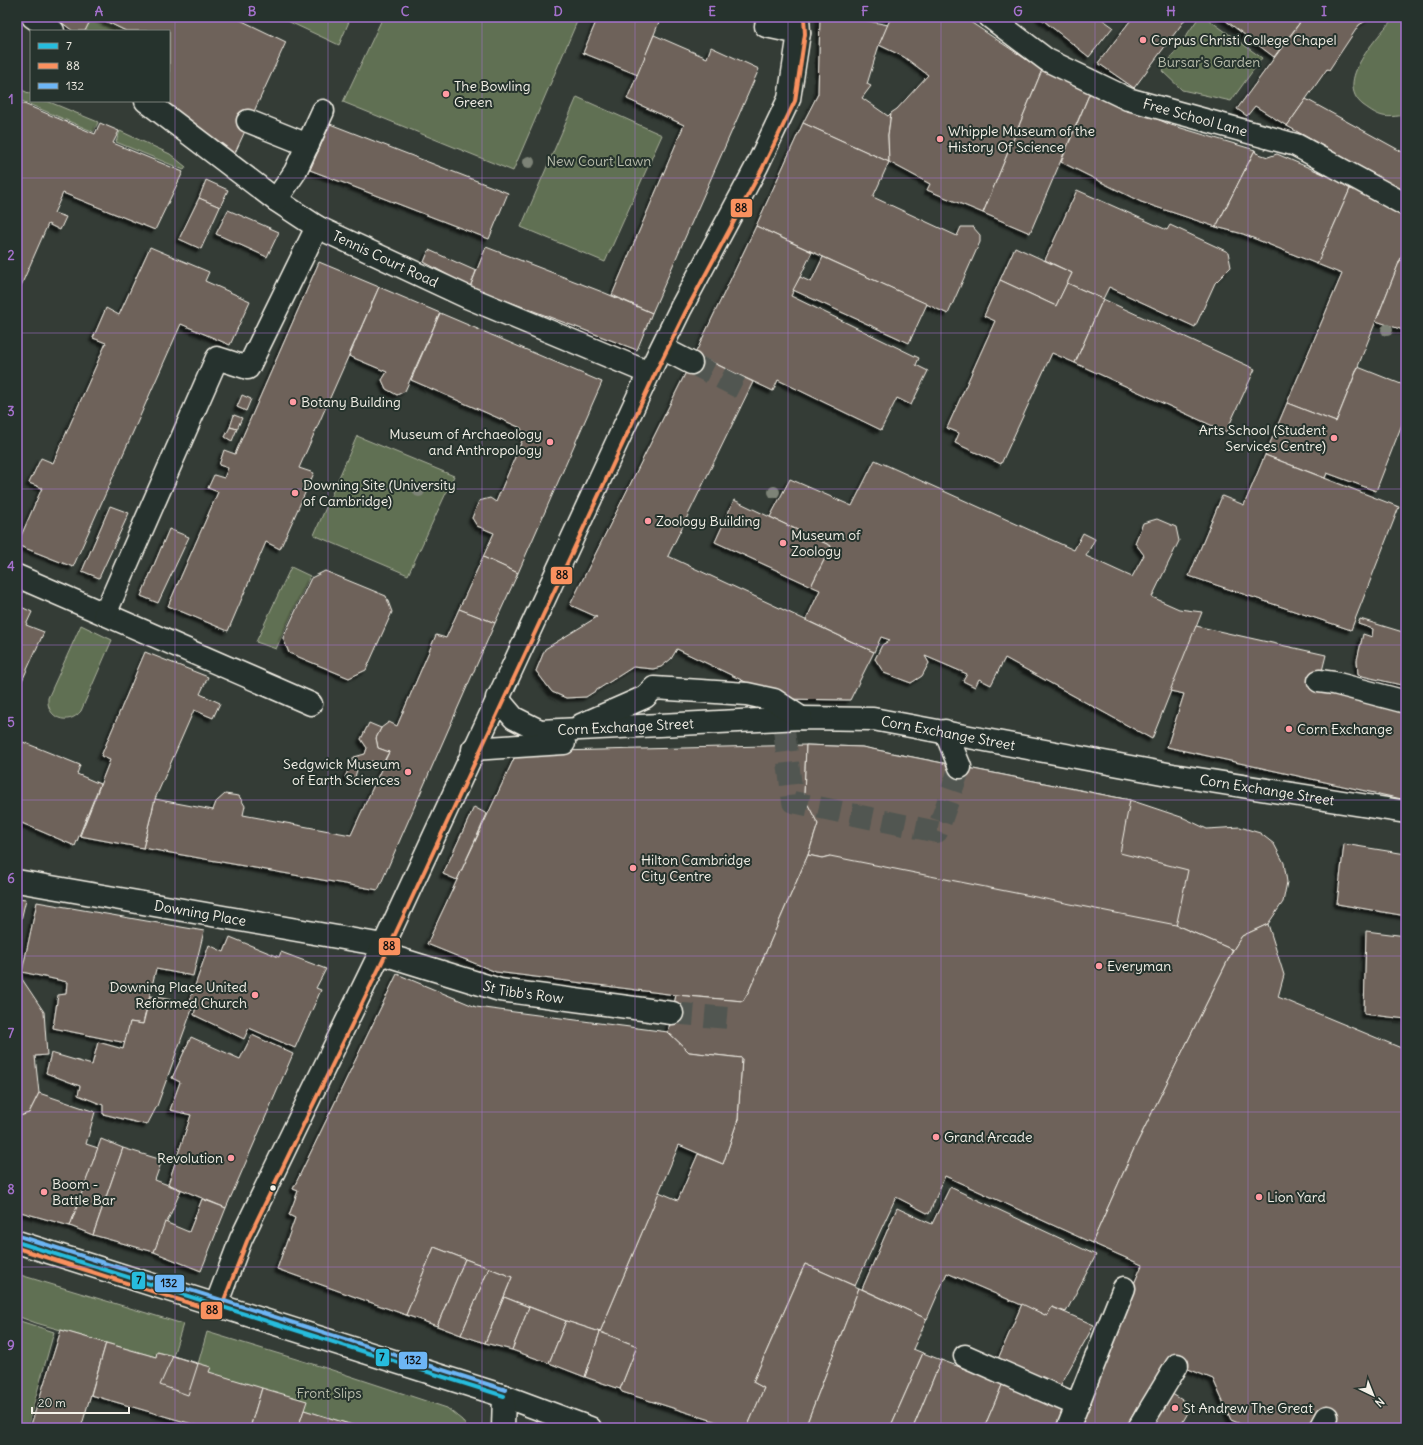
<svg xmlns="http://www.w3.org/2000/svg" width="1423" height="1445" viewBox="0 0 1423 1445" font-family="Delius,sans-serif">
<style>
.green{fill:#607052;stroke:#aab09d}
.building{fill:#6e625a;stroke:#f4f1e8;filter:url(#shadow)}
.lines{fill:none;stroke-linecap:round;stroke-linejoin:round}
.minor-tunnel{stroke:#515751;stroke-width:22;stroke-dasharray:22 11;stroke-linecap:butt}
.minor-casing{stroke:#f4f1e8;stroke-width:25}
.minor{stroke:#26332d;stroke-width:22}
.bus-1-casing{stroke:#26332d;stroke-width:7}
.bus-2-casing{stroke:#26332d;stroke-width:7}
.bus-3-casing{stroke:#26332d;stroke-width:7}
.bus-1{stroke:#26bcdd;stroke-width:4}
.bus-2{stroke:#fa915f;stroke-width:4}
.bus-3{stroke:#6db6f5;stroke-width:4}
.tree{fill:#7d8377}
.grid{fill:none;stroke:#a571cd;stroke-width:1;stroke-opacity:0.55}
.poi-dot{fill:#ff9aa2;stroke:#26332d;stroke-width:1.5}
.bus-dot{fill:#f4f1e8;stroke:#26332d;stroke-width:1.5}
.labels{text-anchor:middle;stroke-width:4;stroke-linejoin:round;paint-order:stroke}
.poi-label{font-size:14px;fill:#f4f1e8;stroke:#26332d;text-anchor:start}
.park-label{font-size:14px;fill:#b9bdac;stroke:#26332d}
.street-label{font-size:14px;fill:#f4f1e8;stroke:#26332d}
.line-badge{stroke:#26332d;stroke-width:1.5}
.pale-badge-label{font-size:11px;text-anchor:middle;font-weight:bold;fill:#111}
.neatline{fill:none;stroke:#a571cd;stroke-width:1.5}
.grid-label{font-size:13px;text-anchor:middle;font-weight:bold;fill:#a571cd}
</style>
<defs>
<filter id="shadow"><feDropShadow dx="-3.5" dy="3.5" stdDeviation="1" flood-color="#0009"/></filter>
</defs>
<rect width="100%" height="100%" fill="#343c36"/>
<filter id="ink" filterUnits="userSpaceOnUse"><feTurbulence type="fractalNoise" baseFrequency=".025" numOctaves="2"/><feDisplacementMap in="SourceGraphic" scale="8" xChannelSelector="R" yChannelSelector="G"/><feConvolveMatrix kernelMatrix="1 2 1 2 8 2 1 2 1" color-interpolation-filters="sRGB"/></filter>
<g filter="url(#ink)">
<!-- green -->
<g class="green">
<path d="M92,17H97L126,31H85Z"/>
<path d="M279,17H351L339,45Z"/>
<path d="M383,17H579L513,171L343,102Z"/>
<path d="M1199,17H1205L1262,58L1231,101L1182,90L1162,71Z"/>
<path d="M1394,17H1406V115C1384,118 1381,118 1363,105C1333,81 1378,38 1394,17Z"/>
<path d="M17,88L31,94V101H47L98,122L94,132L17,99Z"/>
<path d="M577,97L662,135L605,262L521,227Z"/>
<path d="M120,131L170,154L186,167L184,170L116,142Z"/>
<path d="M357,436L454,476L408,575L314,535Z"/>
<path d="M291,567L310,576L276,649L256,642Z"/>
<path d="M81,625L112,640L81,711C68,727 46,718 48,698Z"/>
<path d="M17,1274L183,1324L173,1356L158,1352L156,1357L36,1323L17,1316Z"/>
<path d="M17,1320L54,1332L27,1428H17Z"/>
<path d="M207,1332L329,1369L447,1408L462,1420L467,1428H362L304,1410L209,1372L198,1364Z"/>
</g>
<!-- building -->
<g class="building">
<path d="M54,17H92L85,31H73Z"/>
<path d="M97,17H234L286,42L234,155L165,101H169V31H126Z"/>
<path d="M598,17H661L638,75L583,53Z"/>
<path d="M820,17H859V19L888,25L879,45L867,84L871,86L862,98L888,116L891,113L888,135L889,162L803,123L818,94Z"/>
<path d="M891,17H963L1042,70L983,213L927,190L930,184L889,162L888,135L891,113L897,109L928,75L904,57L879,45Z"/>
<path d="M1039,17H1099L1113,27L1089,57Z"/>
<path d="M1133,17H1187L1134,88L1098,63Z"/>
<path d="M1221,17H1304L1274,57Z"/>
<path d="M1304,17H1367L1369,19L1359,25L1329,70L1327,69L1287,126L1255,106L1247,116L1237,109Z"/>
<path d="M654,35L707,58L711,47L759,69L652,313L612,295L684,125L627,99Z"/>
<path d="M1042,70L1091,90L1030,233L983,213Z"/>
<path d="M1091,90L1171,125L1255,150L1216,227L1141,202L1061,162Z"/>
<path d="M1306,99L1406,154V192L1287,126Z"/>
<path d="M17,101L95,134L100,123L119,131L113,143L183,172L155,230L63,193L54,213L66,217L60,230L48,224L17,295Z"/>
<path d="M803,123L889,162L873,197L957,236L961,227H973L980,235V242L948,314L756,226Z"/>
<path d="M330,124L508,193L489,239L310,170Z"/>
<path d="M1255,150L1256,153L1268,157L1277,154L1335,179L1350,189L1317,264L1243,234L1216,227Z"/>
<path d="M206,180L228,190L220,207L199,198Z"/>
<path d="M1350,189L1357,190L1406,214V245L1336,422L1287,403L1342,274L1317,264Z"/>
<path d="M1077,190L1167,230L1170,225L1228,252L1231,267L1215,283L1195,327L1109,287L1103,299L1067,283L1072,273L1045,260Z"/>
<path d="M199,198L220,207L201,249L179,239Z"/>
<path d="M228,210L279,232L267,257L216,234Z"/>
<path d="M756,226L812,252L791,296L919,358L916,365L928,371L911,405L897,398L881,430L778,380L773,391L695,354Z"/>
<path d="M150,247L209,272L205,281L250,301L230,345L181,324L73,567L17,545L42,488L29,483L41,458L53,463L106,343L93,338L106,308L119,315Z"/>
<path d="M486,247L605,293L652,313L637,350L470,287Z"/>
<path d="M1015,247L1072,273L1056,306L1000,280Z"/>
<path d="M429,250L476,271L470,287L424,262Z"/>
<path d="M823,257L927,304L909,343L793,290L800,277L811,282Z"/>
<path d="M1400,260L1406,262V331L1376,321Z"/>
<path d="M319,262L379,287L299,468L314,473L280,549L266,542L228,631L168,606L218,492L208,488L214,475L224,478L228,468L219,465L224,450L235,454Z"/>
<path d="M1000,280L1056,306L1067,283L1103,299L1075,363L1052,353L1001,464L955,443L959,433L947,428L995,321L984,316Z"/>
<path d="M379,287L440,313L405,391L397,395L386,389L382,380L387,372L349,356Z"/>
<path d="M1103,299L1255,369L1226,432L1075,363Z"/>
<path d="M440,313L602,382L518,573L483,557L494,533L477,526L472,518L479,501L490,498L496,502L524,436L521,428L411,380Z"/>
<path d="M695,354L753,382L668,556L874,652L850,700L781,699L677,649L671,659L661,667L653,669L633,667L586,697L566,698L552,692L536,671L545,649L597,617L570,605Z"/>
<path d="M1358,367L1406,386V414L1376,491L1327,473L1325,478L1265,455L1287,403L1336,422Z"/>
<path d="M242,395L251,399L246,411L237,407Z"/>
<path d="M234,415L242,418L237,429L230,427Z"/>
<path d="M230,427L237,429L232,441L225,437Z"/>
<path d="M1265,455L1399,507L1351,630L1189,576L1222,496L1244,505Z"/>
<path d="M875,460L1074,550L1083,533L1095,539L1086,556L1132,577L1144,555L1135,543L1143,523L1157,519L1176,527L1179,541L1152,597L1179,609L1202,612L1152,739L1005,658L991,685L979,679L975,687L963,681L967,674L925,656L929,663L922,676L911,683L884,673L875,659L882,645L890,640L881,637L874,652L806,620L820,590L811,586L831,546L770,517L790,479L852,506Z"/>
<path d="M734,500L831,546L811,586L715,542Z"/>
<path d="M110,506L129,513L99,578L82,571Z"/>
<path d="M169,529L189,537L158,603L141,596Z"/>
<path d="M483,557L518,573L495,623L459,609Z"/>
<path d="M325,571L386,596L392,612L366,670L349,678L289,653L283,638L311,578Z"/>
<path d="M17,605L32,612L26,625L44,632L17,692Z"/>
<path d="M459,609L495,623L378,890L143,848L155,799L213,810L216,802L225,794L239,796L245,806L243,815L351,835L389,752L378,748L376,738L381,728L389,722L397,726L436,635L446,638Z"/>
<path d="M1360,619L1406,633V668L1401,685L1358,675L1357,660L1363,634L1372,637L1373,629L1358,624Z"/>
<path d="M1196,626L1326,655L1317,691L1406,711V800L1167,747L1184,694L1170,691Z"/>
<path d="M145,652L208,677L200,694L220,703L213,718L194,710L155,799L143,848L80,836L110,760L101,756Z"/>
<path d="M1406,668V686L1401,685Z"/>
<path d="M369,723L381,728L376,738L378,748L389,752L382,765L372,761L358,767L354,780L345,777L354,757L365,754L367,748L361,739Z"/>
<path d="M23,742L80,765L77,774L100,784L75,846L17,821V753L19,754Z"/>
<path d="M806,745L862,747L1130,800L1184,818L1207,829L1240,827L1260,833L1274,844L1284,863L1287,882L1283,902L1268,924L1242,936L1233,950L1176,925L870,864L830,856L822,858L808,855L818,824L804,797Z"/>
<path d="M806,745L804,797L818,824L808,855L749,991L743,1001L676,995L496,972L427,944L517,752Z"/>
<path d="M806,745L862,747L1130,800L1120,853L1188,870L1149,1054L800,983L830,856L822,858L808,855L818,824L804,797Z"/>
<path d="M474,807L487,814L457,880L443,874Z"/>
<path d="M1344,844L1406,854V916L1337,904Z"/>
<path d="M808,855L822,858L830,856L870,864L1176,925L1233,950L1133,1151L1092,1243L945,1176L929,1214L896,1197L855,1286L805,1264L753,1382L764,1388L747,1428H736L622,1392L620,1389L637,1346L600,1332L659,1192L678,1200L698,1154L723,1164L738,1119L742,1058L689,1052L668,1032L676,995L743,1001L749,991Z"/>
<path d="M17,898L26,899L17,937Z"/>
<path d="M37,902L204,931L193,976L156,969L143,1024L130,1022L126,1043L53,1028L58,995L66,994L67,982L22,972Z"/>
<path d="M1268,924L1284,975L1278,997L1406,1050V1428H1250L1231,1420L1213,1379L1166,1360L1143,1410L1137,1407L1126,1428H1073L1142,1265L1092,1243L1133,1151L1233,950L1242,936Z"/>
<path d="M1366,931L1406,936V1019L1364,1014Z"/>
<path d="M230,937L279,957L281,952L326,969L316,988L321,990L295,1048L249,1028L244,1039L194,1015L197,1002L190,1000L209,945L224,952Z"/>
<path d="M17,955H21L22,979L44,1012L47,1055L35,1056L39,1093L29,1113L17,1117Z"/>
<path d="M397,974L476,1007L668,1032L689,1052L742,1058L738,1119L723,1164L679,1145L600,1332L566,1321L504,1297L512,1277L434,1247L406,1315L277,1269L295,1218L289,1215L298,1191L293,1189Z"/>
<path d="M150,996L194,1004L157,1106L147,1125L103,1114V1105L78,1095L80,1086L46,1073L51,1053L92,1065L98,1042L123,1049L130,1022L143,1024Z"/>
<path d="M252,1035L293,1054L226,1208L168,1184L191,1115L170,1110L180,1082L172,1078L191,1037L240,1059Z"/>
<path d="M39,1093L95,1112L86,1144L98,1148L70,1226L17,1211V1117L29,1113Z"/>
<path d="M101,1139L123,1148L93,1235L70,1226Z"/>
<path d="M123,1148L162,1160L155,1180L181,1190L154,1252L93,1235Z"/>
<path d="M950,1187L1096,1255L1066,1312L1052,1307L1047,1316L947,1273L927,1319L862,1289L897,1208L932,1224Z"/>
<path d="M202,1199L226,1208L201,1271L154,1252L165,1222L189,1232Z"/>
<path d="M434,1247L465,1259L437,1326L406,1315Z"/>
<path d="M465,1259L489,1268L461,1335L437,1326Z"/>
<path d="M805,1264L859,1288L805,1428H747L764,1388L753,1382Z"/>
<path d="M489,1268L512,1277L485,1343L461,1335Z"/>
<path d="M859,1288L927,1319L913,1349L923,1353L890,1428H805Z"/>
<path d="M504,1297L529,1307L512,1350L485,1343Z"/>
<path d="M1022,1304L1047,1316L1052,1307L1094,1325L1060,1386L998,1359Z"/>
<path d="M529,1307L566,1321L549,1363L512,1350Z"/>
<path d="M566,1321L600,1332L585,1377L549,1363Z"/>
<path d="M61,1330L106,1343L81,1428H30Z"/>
<path d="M600,1332L637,1346L620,1389L585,1377Z"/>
<path d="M106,1343L156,1357L157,1352L173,1356L211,1367L209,1372L262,1388L250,1428H206L91,1395Z"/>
<path d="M923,1353L941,1360L913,1428H890Z"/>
<path d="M173,1356L198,1364L188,1395L160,1385Z"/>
<path d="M941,1360L1003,1383L984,1428H913Z"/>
<path d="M1003,1383L1069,1412L1062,1428H984Z"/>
<path d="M262,1388L307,1401L298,1428H250Z"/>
<path d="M1169,1392L1192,1406L1181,1425L1187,1428H1148Z"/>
<path d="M304,1410L362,1428H298Z"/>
</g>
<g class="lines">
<!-- minor-tunnel -->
<g class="minor-tunnel">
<path d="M691,363L748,392"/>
<path d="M784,730L793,802L937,832L960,767"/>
<path d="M672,1013L728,1018"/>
</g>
<!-- minor casing -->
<g class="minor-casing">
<g id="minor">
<path d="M33,17L53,31"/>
<path id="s1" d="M990,17L1047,60L1128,99L1296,145L1406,205"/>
<path d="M766,26L799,33"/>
<path id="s2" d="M146,101L276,200L317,227L467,297L649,373"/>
<path d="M248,121L308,145"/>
<path d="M276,200L295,172L323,111"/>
<path d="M662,348L691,363"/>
<path d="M17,576L311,704"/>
<path d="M105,614L217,358L248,368L317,227"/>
<path d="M1319,681L1334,683L1406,702"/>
<path id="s3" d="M497,698L514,718L540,731L801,718L873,719L1173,775L1406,812"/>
<path d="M581,725L645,697L654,688L747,694L774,700L801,718"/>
<path d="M945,731L960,767"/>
<path d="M473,749L564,743"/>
<path id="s4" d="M17,881L383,945"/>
<path id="s5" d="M380,953L500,990L672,1013"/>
<path d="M17,1242L504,1396L590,1428"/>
<path d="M216,1305L241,1239L380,953L649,373L681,308L757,166L789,99L799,33L798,17"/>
<path d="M965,1356L1077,1405"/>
<path d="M503,1428L504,1396"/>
<path d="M1068,1428L1124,1288"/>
<path d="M1139,1428L1177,1365"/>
<path d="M1321,1428L1327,1417"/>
</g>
</g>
<!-- minor -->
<use href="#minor" class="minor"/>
<!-- bus-1 casing -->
<g class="bus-1-casing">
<path id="bus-1" d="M17,1242L504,1396"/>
</g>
<!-- bus-2 casing -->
<g class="bus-2-casing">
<path id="bus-2" d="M17,1248L214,1311L221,1308L247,1241L385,956L654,376L686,311L762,169L795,101L805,34L804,17"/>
</g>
<!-- bus-3 casing -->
<g class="bus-3-casing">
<path id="bus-3" d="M19,1236L506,1390"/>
</g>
<!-- bus-1 -->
<use href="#bus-1" class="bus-1"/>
<!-- bus-2 -->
<use href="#bus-2" class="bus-2"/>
<!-- bus-3 -->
<use href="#bus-3" class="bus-3"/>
</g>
<!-- trees -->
<g class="tree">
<circle cx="529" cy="162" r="6"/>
<circle cx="1387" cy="330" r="6"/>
<circle cx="419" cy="491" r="6"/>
<circle cx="774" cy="492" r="6"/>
</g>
</g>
<!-- grid -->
<path class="grid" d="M175,17V1428M328,17V1428M482,17V1428M635,17V1428M788,17V1428M941,17V1428M1095,17V1428M1248,17V1428M17,178H1406M17,333H1406M17,489H1406M17,645H1406M17,800H1406M17,956H1406M17,1112H1406M17,1267H1406"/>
<!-- markers -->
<g class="poi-dot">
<circle cx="1143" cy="40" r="4"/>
<circle cx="446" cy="94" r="4"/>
<circle cx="940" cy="139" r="4"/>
<circle cx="293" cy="402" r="4"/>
<circle cx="1334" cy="438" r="4"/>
<circle cx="550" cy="442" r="4"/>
<circle cx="295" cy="493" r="4"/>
<circle cx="648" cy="521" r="4"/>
<circle cx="783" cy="543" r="4"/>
<circle cx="1289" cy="729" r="4"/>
<circle cx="408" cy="772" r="4"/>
<circle cx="633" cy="868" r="4"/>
<circle cx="1099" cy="966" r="4"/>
<circle cx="255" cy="995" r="4"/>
<circle cx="936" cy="1137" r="4"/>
<circle cx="231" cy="1158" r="4"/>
<circle cx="44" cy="1192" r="4"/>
<circle cx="1259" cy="1197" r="4"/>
<circle cx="1175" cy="1408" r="4"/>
</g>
<circle class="bus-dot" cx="273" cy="1188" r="3.5"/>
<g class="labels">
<!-- poi labels -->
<g class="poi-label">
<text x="1151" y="45">Corpus Christi College Chapel</text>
<text x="454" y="91">The Bowling<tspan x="454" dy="16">Green</tspan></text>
<text x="948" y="136">Whipple Museum of the<tspan x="948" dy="16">History Of Science</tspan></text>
<text x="301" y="407">Botany Building</text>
<text x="1326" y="435" text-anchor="end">Arts School (Student<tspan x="1326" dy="16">Services Centre)</tspan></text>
<text x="542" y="439" text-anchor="end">Museum of Archaeology<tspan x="542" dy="16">and Anthropology</tspan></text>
<text x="303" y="490">Downing Site (University<tspan x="303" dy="16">of Cambridge)</tspan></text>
<text x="656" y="526">Zoology Building</text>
<text x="791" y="540">Museum of<tspan x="791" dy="16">Zoology</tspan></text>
<text x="1297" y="734">Corn Exchange</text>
<text x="400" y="769" text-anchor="end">Sedgwick Museum<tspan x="400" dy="16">of Earth Sciences</tspan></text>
<text x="641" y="865">Hilton Cambridge<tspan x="641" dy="16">City Centre</tspan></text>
<text x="1107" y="971">Everyman</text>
<text x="247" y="992" text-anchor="end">Downing Place United<tspan x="247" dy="16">Reformed Church</tspan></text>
<text x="944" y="1142">Grand Arcade</text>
<text x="223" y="1163" text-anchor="end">Revolution</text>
<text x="52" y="1189">Boom -<tspan x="52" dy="16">Battle Bar</tspan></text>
<text x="1267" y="1202">Lion Yard</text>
<text x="1183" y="1413">St Andrew The Great</text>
</g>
<!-- park labels -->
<g class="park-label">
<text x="1209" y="67">Bursar's Garden</text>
<text x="599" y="166">New Court Lawn</text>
<text x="329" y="1398">Front Slips</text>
</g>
<!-- street labels -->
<g class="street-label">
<text dy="5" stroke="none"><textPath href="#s1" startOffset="231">Free School Lane</textPath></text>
<text dy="5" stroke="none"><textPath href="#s2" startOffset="288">Tennis Court Road</textPath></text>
<text dy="5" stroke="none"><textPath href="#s3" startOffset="141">Corn Exchange Street</textPath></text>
<text dy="5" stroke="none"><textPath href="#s3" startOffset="465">Corn Exchange Street</textPath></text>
<text dy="5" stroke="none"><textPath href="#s3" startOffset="789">Corn Exchange Street</textPath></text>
<text dy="5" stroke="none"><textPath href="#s4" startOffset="186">Downing Place</textPath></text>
<text dy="5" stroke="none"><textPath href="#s5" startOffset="149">St Tibb's Row</textPath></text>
</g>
</g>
<g class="line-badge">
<rect x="730" y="198" width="23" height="20" rx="4" fill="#fa915f"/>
<rect x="550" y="566" width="23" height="19" rx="4" fill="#fa915f"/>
<rect x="378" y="937" width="23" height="19" rx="4" fill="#fa915f"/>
<rect x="131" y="1271" width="15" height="19" rx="4" fill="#26bcdd"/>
<rect x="154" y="1274" width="31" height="19" rx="4" fill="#6db6f5"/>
<rect x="200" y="1301" width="23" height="19" rx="4" fill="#fa915f"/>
<rect x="375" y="1348" width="15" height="19" rx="4" fill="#26bcdd"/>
<rect x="398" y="1351" width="30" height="19" rx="4" fill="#6db6f5"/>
</g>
<g class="pale-badge-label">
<text x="741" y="212">88</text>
<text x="562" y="579">88</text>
<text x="389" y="950">88</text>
<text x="139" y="1284">7</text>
<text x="169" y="1287">132</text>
<text x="212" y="1314">88</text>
<text x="382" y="1361">7</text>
<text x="413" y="1364">132</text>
</g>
<!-- margin -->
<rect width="1423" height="1445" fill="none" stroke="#26332d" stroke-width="44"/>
<!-- legend -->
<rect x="30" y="30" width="140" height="72" fill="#26332d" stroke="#787f78"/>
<rect x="38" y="43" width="20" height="6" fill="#26bcdd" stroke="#787f78"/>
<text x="66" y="50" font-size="12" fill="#f4f1e8">7</text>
<rect x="38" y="63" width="20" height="6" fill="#fa915f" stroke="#787f78"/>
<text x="66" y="70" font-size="12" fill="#f4f1e8">88</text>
<rect x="38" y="83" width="20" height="6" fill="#6db6f5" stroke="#787f78"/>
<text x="66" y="90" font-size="12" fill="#f4f1e8">132</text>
<!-- north arrow -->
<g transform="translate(1373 1395) rotate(137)" stroke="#26332d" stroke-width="3" paint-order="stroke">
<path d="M0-3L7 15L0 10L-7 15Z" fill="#f4f1e8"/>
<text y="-6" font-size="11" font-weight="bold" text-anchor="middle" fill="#f4f1e8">N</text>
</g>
<!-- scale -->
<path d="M32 1407v6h97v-6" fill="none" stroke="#f4f1e8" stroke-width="2"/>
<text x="38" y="1407" font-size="12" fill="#f4f1e8" stroke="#26332d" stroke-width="3" paint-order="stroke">20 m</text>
<rect x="22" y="22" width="1379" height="1401" class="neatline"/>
<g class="grid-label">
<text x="99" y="16">A</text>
<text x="252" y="16">B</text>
<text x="405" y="16">C</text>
<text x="558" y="16">D</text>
<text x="712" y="16">E</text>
<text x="865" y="16">F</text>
<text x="1018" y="16">G</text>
<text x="1171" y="16">H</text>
<text x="1324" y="16">I</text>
<text x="11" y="104">1</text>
<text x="11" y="260">2</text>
<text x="11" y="416">3</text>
<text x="11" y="571">4</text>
<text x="11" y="727">5</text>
<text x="11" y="883">6</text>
<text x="11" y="1038">7</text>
<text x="11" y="1194">8</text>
<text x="11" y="1350">9</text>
</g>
</svg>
